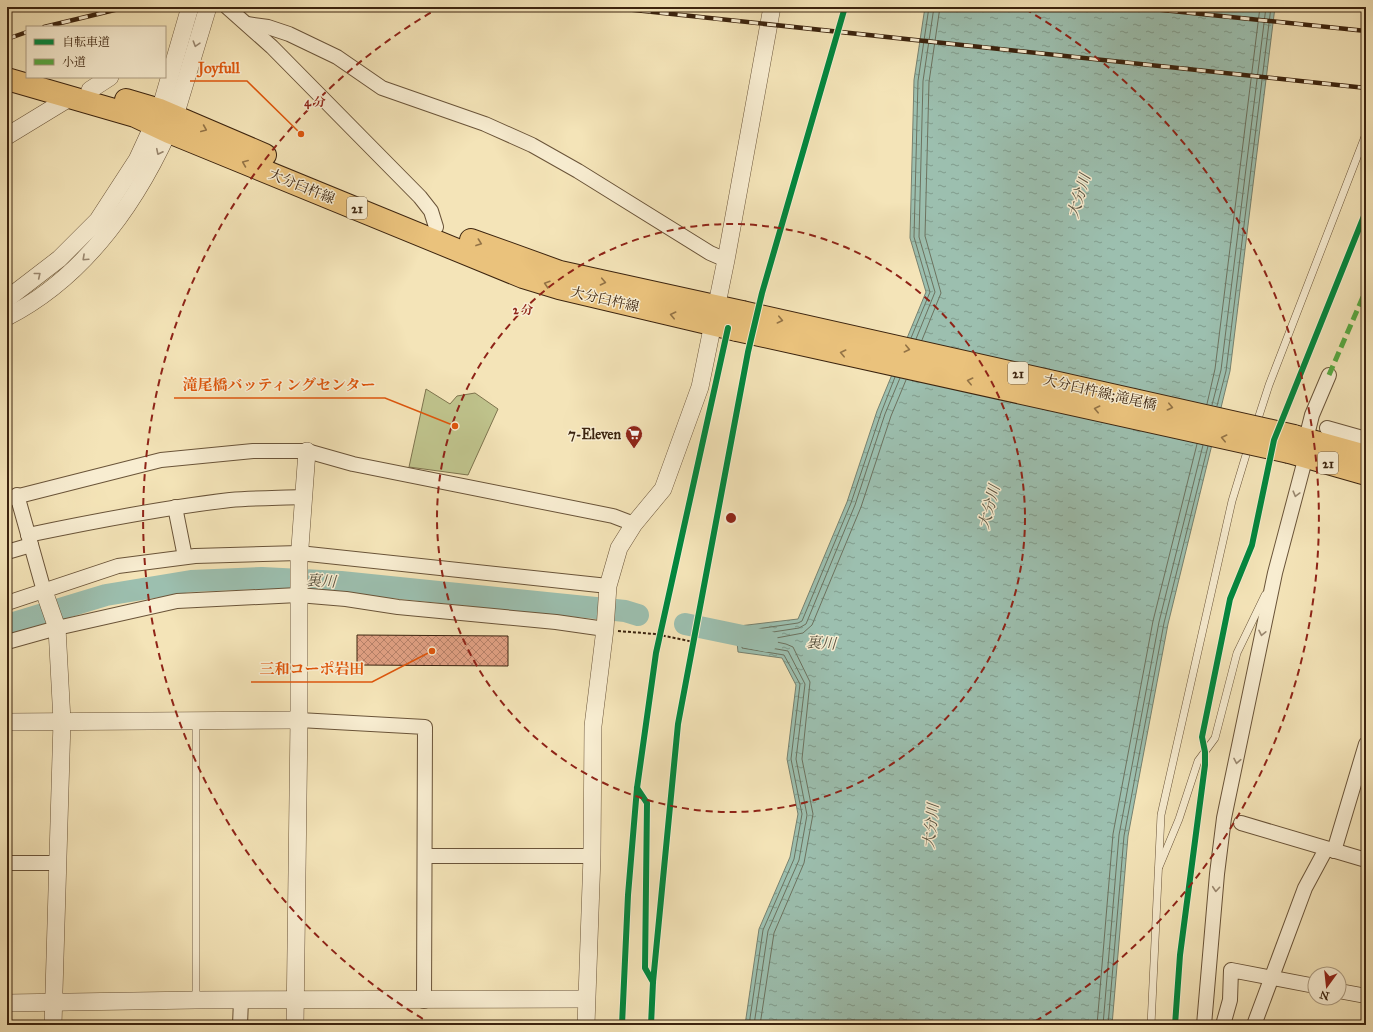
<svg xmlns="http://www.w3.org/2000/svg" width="1373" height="1032" viewBox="0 0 1373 1032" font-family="'IM FELL Great Primer','Noto Serif JP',serif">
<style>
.garden{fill:#bfc38c;stroke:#7e744e}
.water{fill:url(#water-ripples);stroke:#76816f}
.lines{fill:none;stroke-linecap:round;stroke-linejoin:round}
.shore{stroke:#6c725f;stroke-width:1}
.river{stroke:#9cbfaf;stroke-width:22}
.building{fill:url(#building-cross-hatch);stroke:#3c240f}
.service-casing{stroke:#6a5439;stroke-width:8}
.minor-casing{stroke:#6a5439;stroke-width:16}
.tertiary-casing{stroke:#6a5439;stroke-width:18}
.primary-casing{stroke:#3c240f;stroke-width:24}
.path{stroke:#3c240f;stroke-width:2;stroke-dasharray:3 2;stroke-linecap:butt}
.service{stroke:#f8edd1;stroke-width:7}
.minor{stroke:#f8edd1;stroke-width:14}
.tertiary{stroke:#f8edd1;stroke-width:17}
.primary{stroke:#eac27c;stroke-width:22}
.rail-casing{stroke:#3c240f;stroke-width:4.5}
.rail{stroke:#f8edd1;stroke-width:3;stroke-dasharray:9;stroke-linecap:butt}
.primary-bridge-casing{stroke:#3c240f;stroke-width:24;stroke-linecap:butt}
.primary-bridge{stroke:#eac27c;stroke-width:22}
.quiet{stroke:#55aa41;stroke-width:5;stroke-dasharray:10 5;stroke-linecap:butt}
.cycleway-casing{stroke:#f8edd1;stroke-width:8}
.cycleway{stroke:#00873e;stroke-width:6}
.oneway{stroke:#9a8870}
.oneway2{stroke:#937346}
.ring{fill:none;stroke:#8f2418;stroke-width:2;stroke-dasharray:7 5}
.labels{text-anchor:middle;stroke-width:3;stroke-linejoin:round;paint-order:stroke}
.shield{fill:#f8edd1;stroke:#746049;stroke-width:1}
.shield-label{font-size:13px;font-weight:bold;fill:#3c240f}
.street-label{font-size:14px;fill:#3c240f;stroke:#f8edd1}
.poi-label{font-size:14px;font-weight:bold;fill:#3c240f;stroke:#f8edd1;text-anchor:end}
.water-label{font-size:15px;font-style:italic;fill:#59523f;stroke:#f8edd1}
.centre{fill:#8f2418;stroke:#f8edd1;stroke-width:2}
.ring-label{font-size:12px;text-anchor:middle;font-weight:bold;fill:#8f2418;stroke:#f8edd1;stroke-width:3;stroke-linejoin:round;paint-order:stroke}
.leader{fill:none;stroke:#df560c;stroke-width:1.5}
.callout-dot{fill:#df560c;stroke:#f8edd1;stroke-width:1.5}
.callout-label{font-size:15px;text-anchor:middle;font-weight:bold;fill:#df560c;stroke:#f8edd1;stroke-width:3;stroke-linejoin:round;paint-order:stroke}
</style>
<defs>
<pattern id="water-ripples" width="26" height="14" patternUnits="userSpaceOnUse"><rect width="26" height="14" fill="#9cbfaf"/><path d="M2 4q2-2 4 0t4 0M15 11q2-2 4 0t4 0" fill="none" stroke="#809b8d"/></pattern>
<pattern id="building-cross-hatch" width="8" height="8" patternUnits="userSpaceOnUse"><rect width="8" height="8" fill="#e0a083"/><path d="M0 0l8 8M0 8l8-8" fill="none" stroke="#b7826a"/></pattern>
</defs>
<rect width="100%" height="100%" fill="#f4e4b8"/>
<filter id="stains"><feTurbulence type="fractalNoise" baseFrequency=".005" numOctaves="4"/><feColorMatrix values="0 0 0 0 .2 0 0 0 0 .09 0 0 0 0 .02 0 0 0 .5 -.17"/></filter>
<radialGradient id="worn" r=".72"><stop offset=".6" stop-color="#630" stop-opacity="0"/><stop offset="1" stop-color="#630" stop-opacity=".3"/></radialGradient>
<!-- garden -->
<path class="garden" d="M426,389L450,404L457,396L475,393L498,409L468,475L409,467Z"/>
<!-- water -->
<path class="water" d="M925,7H1275L1230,371L1168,624L1128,836L1112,1025H745L759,929L790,857L798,814L787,759L796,685L782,658L738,652L737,642L739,626L798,619L847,502L877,411L926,292L910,238L914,80Z"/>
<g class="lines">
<!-- shore -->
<g class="shore">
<path d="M911,338L930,292L914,237L918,81L929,7"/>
<path d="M916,339L935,292L919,237L923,81L934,7"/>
<path d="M922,340L941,293L925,236L929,82L940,7"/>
<path d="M1207,404L1215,369L1260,7"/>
<path d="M1212,405L1221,370L1266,7"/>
<path d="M1217,406L1226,371L1271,7"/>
<path d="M749,1025L763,930L794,859L802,814L791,759L800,684L784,655L742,648L743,631L798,623L802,621L851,503L881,413L895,377"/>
<path d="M754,1025L768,931L799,860L807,815L796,759L805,684L788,651L748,644L747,636L799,628L806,624L855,505L885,414L900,378"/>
<path d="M760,1025L774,933L804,863L813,814L802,759L810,682L793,647L786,644L772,641L771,639L803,633L812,625L861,507L891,416L906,380"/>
<path d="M1097,1025L1113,834L1153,621L1197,444"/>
<path d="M1103,1025L1119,835L1159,622L1203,445"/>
<path d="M1108,1025L1124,836L1164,623L1208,446"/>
</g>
<!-- river -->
<g class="river">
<path d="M685,624L767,641"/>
<path d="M7,625L106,595L191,581L262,578L341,582L625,611L638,615"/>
</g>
</g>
<!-- building -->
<path class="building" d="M357,635L508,636V666L357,665Z"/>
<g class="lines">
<!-- service casing -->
<g class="service-casing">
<g id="service">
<path d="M1256,425L1269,385L1366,134"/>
<path d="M196,721V1000"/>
<path d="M1159,867L1179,819L1198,761L1215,738L1237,653L1265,595"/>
<path d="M1151,1025L1161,815L1232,501L1249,445"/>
</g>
</g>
<!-- minor casing -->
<g class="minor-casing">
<g id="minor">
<path d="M227,7L272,47L420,197L431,211L436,227"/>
<path d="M247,24L268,27L289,34L337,57L382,88L485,124L532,145L578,171L710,253L726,260"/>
<path d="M1327,428L1366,439"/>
<path d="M1306,439L1312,415L1329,375"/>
<path d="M17,495L44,591"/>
<path d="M7,499L161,460L253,451H307L353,464L613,516L634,524"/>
<path d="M175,507L185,557"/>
<path d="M28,535C95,521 162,508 230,500C254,498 279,498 303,497"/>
<path d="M7,552L31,545"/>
<path d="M7,603L118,566L195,556L299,553L608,586"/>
<path d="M7,642L57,628L177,601L298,595L346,599L398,607L556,622L605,629"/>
<path d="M299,720L425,727L424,1001"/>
<path d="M1241,823L1366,860"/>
<path d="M1334,851L1366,744"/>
<path d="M425,856H592"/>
<path d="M7,863H57"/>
<path d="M1339,991L1366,996"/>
<path d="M240,1025L241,1000"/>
<path d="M1204,1025L1217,874L1224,818L1275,573L1306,456"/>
<path d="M1223,1025L1230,1000L1231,970L1315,986"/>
<path d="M1254,1025L1305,888L1326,849"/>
</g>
</g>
<!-- tertiary casing -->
<g class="tertiary-casing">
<g id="tertiary">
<path d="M90,90L110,77"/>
<path d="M7,136L71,97"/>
<path d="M7,299L59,259L98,220L137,160L160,110L190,7"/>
<path d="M7,317C87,276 141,197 175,116L208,7"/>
<path d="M44,591L57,628L62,721L53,1025"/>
<path d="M7,722L299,720"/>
<path d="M7,1003L196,1000L586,999"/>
<path d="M295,1025L299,720V561L307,451"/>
<path d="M586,1025L592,856L593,726L605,629L608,586L619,548L634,524L663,489L700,387L726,260L772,7"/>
</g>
</g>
<!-- primary casing -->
<g class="primary-casing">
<g id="primary">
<path d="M7,79L135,116L169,132L523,277L559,288L737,330"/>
<path d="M126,100L160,110L265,155"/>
<path d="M471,240L560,272L742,312"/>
<path d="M1294,436L1366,456"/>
<path d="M1289,452L1366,474"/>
</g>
</g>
<!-- path -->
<path class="path" d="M618,631L655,634L694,642"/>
<!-- service -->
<use href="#service" class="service"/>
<!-- minor -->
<use href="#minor" class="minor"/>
<!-- tertiary -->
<use href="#tertiary" class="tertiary"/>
<!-- primary -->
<use href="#primary" class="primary"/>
<!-- rail casing -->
<g class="rail-casing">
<g id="rail">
<path d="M606,7L1366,88"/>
<path d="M1133,7L1366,31"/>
<path d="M44,27L127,7"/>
<path d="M7,39L27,32"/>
</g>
</g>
<!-- rail -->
<use href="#rail" class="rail"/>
<!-- primary-bridge casing -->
<g class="primary-bridge-casing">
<g id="primary-bridge">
<path d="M742,312L1294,436"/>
<path d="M737,330L1289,452"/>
</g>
</g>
<!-- primary-bridge -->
<use href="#primary-bridge" class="primary-bridge"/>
<!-- quiet -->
<path class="quiet" d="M1329,375L1366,290"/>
<!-- cycleway casing -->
<g class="cycleway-casing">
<g id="cycleway">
<path d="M637,788L647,803L645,968L653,982"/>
<path d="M622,1025L628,895L637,788L656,653L728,328"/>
<path d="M651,1025L653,982L678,724L748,352L762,293L845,7"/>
<path d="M1175,1025L1180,955L1205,765V752L1202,737L1230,599L1252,545L1274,440L1366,211"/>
</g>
</g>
<!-- cycleway -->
<use href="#cycleway" class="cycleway"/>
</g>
<!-- one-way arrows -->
<defs><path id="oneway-chevron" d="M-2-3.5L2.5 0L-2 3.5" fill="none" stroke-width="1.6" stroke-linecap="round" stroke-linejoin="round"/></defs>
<g class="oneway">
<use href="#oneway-chevron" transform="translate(196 44) rotate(107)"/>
<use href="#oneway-chevron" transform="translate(159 152) rotate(116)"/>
<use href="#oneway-chevron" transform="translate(85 258) rotate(137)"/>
<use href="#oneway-chevron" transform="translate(38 275) rotate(-39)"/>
<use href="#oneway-chevron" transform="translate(1296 494) rotate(105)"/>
<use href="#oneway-chevron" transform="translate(1262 633) rotate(102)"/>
<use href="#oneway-chevron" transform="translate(1237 761) rotate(101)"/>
<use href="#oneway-chevron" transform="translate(1216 889) rotate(95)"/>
</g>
<g class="oneway2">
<use href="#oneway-chevron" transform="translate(204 129) rotate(23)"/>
<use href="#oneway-chevron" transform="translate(245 163) rotate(-158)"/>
<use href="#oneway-chevron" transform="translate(479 243) rotate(20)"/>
<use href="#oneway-chevron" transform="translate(603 282) rotate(12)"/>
<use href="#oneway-chevron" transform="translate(547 284) rotate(-163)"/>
<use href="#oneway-chevron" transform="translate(673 315) rotate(-167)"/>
<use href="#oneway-chevron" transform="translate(780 320) rotate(13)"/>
<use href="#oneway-chevron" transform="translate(907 349) rotate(13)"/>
<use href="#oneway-chevron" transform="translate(843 353) rotate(-167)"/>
<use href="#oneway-chevron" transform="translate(970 381) rotate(-167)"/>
<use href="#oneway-chevron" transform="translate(1170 407) rotate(13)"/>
<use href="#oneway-chevron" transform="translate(1097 409) rotate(-167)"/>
<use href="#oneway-chevron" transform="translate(1224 438) rotate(-167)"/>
</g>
<!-- distance rings -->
<g class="ring">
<circle cx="731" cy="518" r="294"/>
<path d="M433 1025A588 588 0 0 1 437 9M1025 9A588 588 0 0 1 1029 1025"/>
</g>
<!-- icons -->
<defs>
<g id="supermarket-pin" transform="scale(0.9)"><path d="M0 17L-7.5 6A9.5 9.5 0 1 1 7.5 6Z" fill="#8f2418" stroke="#f8edd1"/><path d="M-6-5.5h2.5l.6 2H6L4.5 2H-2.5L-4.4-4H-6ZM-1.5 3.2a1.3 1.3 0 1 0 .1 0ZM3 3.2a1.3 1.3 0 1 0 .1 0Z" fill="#fff"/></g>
</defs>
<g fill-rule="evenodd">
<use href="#supermarket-pin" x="634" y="434"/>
</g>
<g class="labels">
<!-- shield labels -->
<g class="shield">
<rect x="347" y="197" width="20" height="22" rx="3"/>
<rect x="1008" y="362" width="20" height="22" rx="3"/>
<rect x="1318" y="452" width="20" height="22" rx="3"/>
</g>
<g class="shield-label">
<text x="357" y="213">21</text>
<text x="1018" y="378">21</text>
<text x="1328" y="468">21</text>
</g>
<!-- street labels -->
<g class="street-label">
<text transform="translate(302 186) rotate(22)" y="5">大分臼杵線</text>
<text transform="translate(605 299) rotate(13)" y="5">大分臼杵線</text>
<text transform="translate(1100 392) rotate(13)" y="5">大分臼杵線;滝尾橋</text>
</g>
<!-- poi labels -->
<g class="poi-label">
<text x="621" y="439">7-Eleven</text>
</g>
<!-- water labels -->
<g class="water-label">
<text transform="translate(1079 196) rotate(-73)" y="5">大分川</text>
<text transform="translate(989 507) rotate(-75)" y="5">大分川</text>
<text transform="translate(321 581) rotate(3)" y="5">裏川</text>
<text transform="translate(821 643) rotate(3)" y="5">裏川</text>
<text transform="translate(931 826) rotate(-84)" y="5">大分川</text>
</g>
</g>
<circle cx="731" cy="518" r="6" class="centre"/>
<g class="ring-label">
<text x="315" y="106">4 分</text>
<text x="523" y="314">2 分</text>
</g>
<!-- callouts -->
<path class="leader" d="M301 134L247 81H190M455 426L385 398H174M432 651L372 682H251"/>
<g class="callout-dot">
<circle cx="301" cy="134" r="4"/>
<circle cx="455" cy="426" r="4"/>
<circle cx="432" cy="651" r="4"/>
</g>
<g class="callout-label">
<text x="219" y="73">Joyfull</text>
<text x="279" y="390">滝尾橋バッティングセンター</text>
<text x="312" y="674">三和コーポ岩田</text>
</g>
<!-- margin -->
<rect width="1373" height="1032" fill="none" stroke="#f4e4b8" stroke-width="24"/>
<rect x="8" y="8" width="1357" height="1016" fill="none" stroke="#3c240f" stroke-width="2"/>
<rect x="12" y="12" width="1349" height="1008" fill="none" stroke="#3c240f"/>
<!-- legend -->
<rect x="26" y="26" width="140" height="52" fill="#f8edd1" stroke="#ad9d83"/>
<rect x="34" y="39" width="20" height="6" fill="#00873e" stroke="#ad9d83"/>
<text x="62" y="46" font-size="12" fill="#3c240f">自転車道</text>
<rect x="34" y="59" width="20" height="6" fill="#55aa41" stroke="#ad9d83"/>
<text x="62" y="66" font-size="12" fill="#3c240f">小道</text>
<!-- north arrow -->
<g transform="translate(1327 986) rotate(195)"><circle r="19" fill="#f8edd1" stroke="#ad9d83"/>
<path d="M0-3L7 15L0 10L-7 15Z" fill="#8f2418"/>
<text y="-6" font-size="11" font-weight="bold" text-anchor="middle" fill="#3c240f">N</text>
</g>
<rect width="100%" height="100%" filter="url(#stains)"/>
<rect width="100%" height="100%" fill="url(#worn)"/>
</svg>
